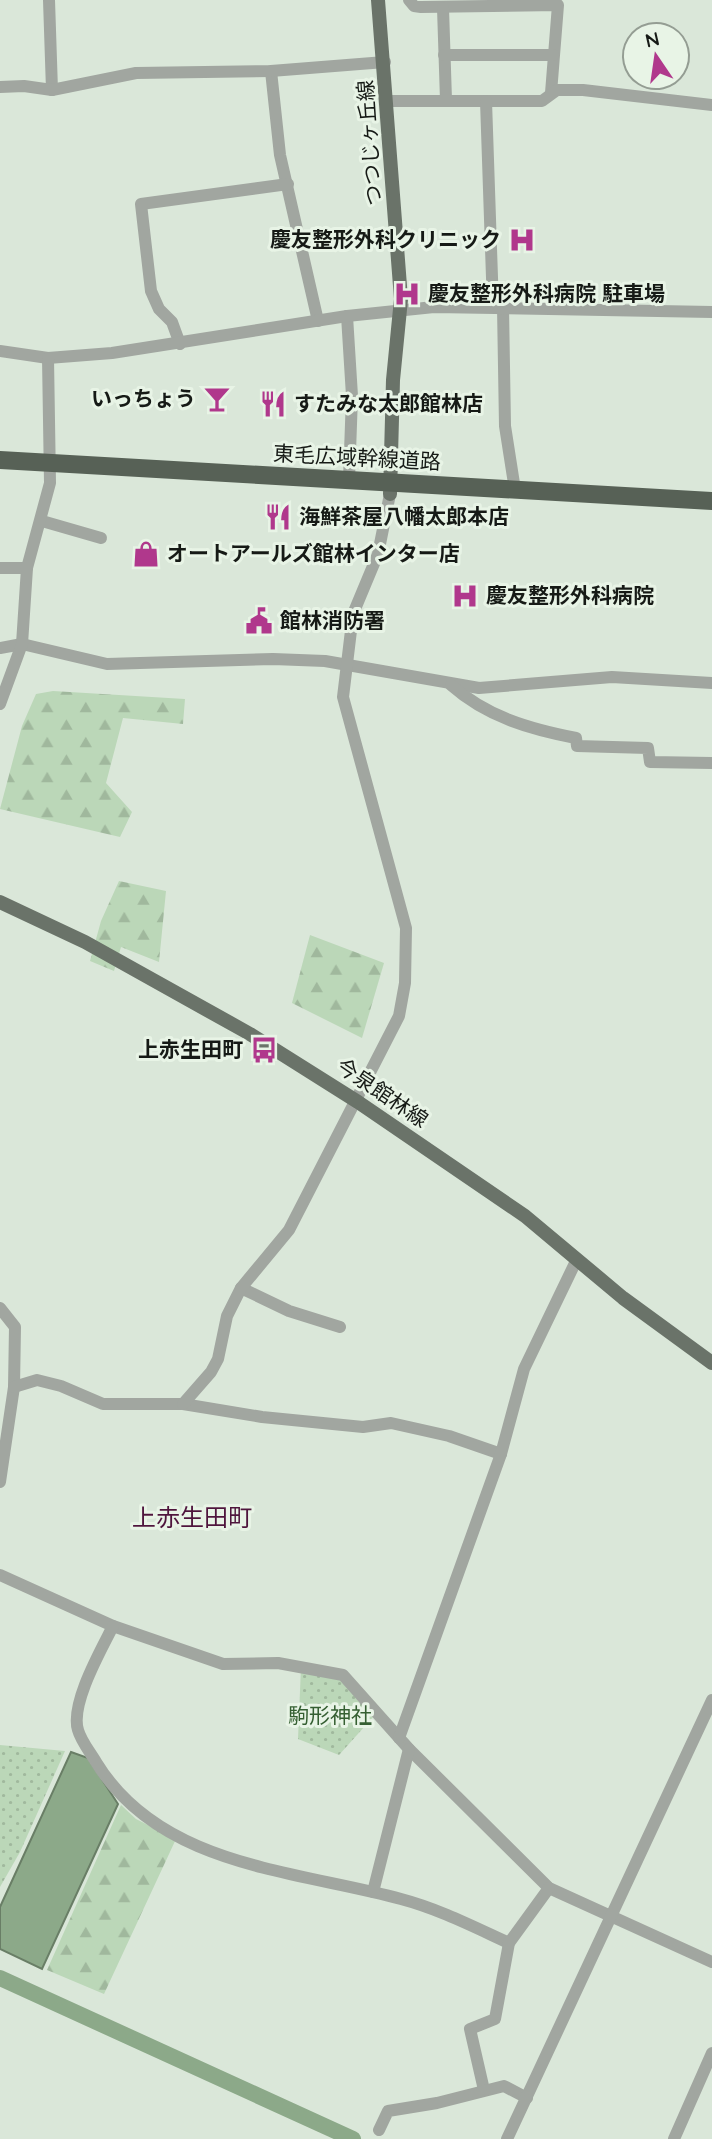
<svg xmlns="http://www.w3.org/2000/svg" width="712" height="2139" viewBox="0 0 712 2139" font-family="Quicksand,'Noto Sans JP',sans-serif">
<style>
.forest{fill:url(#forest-firs)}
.park{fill:url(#park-dots)}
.water{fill:#8ca989;stroke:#697e66;stroke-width:2}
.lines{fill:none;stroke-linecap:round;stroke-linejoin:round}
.river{stroke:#8ca989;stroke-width:16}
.minor{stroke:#a1a6a0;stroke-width:12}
.major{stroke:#6a7369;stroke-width:14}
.highway{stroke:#576156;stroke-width:18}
.labels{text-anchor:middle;stroke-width:6;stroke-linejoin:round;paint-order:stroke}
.street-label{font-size:21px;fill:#161a16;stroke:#e8f4e6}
.poi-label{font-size:21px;font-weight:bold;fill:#161a16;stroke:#e8f4e6;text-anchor:start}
.park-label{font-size:21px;fill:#355f32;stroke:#e8f4e6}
.quarter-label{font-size:24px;fill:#4f153d;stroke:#e8f4e6}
</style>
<defs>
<pattern id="forest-firs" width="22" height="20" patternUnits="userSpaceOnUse" patternTransform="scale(1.75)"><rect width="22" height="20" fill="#bbd7b8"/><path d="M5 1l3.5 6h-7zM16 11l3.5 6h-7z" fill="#a0b89d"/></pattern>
<pattern id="park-dots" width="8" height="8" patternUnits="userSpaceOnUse" patternTransform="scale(1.75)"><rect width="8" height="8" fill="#bbd7b8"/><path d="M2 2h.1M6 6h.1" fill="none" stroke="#a0b89d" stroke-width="1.8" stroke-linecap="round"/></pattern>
</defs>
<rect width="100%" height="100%" fill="#dae7d9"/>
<!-- forest -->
<g class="forest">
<path d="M53,691L185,699L183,724L123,718L106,783L132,812L120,837L0,809L22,726L36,694Z"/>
<path d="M119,881L166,891L159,962L121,947L114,971L90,961L101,921Z"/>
<path d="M310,935L384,963L362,1038L292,1003Z"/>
<path d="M121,1805L136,1819L176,1839L104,1994L47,1970Z"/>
</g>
<!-- park -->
<g class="park">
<path d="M301,1667L341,1680L374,1716L339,1755L298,1739Z"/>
<path d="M0,1745L65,1751L20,1852L0,1887Z"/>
</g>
<!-- water -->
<path class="water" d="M71,1752L88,1758L118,1804L42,1969L0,1949V1907Z"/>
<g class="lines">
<!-- river -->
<path class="river" d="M0,1978L353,2139"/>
<!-- minor -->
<g class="minor">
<path d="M49,0L52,90"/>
<path d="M409,0L414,6L421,7L558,5L551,93"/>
<path d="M443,8L446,100"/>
<path d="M444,55H553"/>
<path d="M271,71L280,155L318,321"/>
<path d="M0,87L24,86L52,90L136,73L271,71L385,62"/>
<path d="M388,101H542L557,90H583L712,105"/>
<path d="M486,101L493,307"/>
<path d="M503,307L505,426L515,490"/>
<path d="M347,316L352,396L349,480"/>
<path d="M180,344L172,322L159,309L151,291L141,204L288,184"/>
<path d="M0,351L48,358L112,353L347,316L434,307L712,312"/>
<path d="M42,521L101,538"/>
<path d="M0,568H27"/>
<path d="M0,648L22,644L107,664L273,659L325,661L479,688L612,677L712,683"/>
<path d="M451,685C487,717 530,729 576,738L577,746L648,748L650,762L712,763"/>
<path d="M0,704L22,644L27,568L50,483L48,358"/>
<path d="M241,1288L289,1311L340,1327"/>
<path d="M0,1308L15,1327L14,1387L0,1482"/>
<path d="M14,1387L37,1380L61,1386L103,1404H183L262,1417L363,1427L391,1423L449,1436L501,1454"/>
<path d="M183,1404L211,1372L218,1359L227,1316L241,1288L289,1230L399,1016L405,983L406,928L343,697L353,614L378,554L390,494"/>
<path d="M0,1575L113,1626L223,1664L278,1663L343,1675L409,1749L549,1888L712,1962"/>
<path d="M113,1626C101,1650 70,1704 78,1730C81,1741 90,1752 96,1762C160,1867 295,1870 401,1899C439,1909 474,1927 509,1943"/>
<path d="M399,1738L501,1454L524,1369L577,1259"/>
<path d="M373,1892L409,1749"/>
<path d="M484,2090L470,2029L495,2019L509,1943L549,1888"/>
<path d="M379,2130L388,2111L437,2103L504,2086L527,2098"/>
<path d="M507,2139L712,1700"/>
<path d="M674,2139L712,2053"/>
</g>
<!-- major -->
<g class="major">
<path d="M378,0L401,299L393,380L390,494"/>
<path d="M0,902L85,942L250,1034L358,1102L525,1216L623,1298L712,1363"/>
</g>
<!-- highway -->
<path class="highway" d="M0,460L712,501"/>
</g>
<!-- icons -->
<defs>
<g id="hospital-bare" transform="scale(2.1)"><path d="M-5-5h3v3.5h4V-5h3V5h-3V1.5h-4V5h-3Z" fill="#b0388c" stroke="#e8f4e6" stroke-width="2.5" paint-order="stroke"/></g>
<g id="bar-bare" transform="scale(2.1)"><path d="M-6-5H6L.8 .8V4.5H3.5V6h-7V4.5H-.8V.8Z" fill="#b0388c" stroke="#e8f4e6" stroke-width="2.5" paint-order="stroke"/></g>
<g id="restaurant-bare" transform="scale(2.1)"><path d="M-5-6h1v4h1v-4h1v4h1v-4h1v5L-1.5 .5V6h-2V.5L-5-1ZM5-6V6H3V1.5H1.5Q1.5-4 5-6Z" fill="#b0388c" stroke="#e8f4e6" stroke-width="2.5" paint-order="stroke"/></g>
<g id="shop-bare" transform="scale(2.1)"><path d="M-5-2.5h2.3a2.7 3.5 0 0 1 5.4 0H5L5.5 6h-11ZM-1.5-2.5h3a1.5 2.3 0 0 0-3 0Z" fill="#b0388c" stroke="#e8f4e6" stroke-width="2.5" paint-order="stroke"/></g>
<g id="civic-bare" transform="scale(2.1)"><path d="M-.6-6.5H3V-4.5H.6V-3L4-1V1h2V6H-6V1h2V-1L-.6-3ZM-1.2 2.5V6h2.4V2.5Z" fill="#b0388c" stroke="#e8f4e6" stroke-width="2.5" paint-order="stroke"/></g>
<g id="bus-bare" transform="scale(2.1)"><path d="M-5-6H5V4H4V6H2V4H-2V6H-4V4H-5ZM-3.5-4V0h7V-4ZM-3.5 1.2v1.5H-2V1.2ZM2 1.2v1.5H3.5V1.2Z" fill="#b0388c" stroke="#e8f4e6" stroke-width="2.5" paint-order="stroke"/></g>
</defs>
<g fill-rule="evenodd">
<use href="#hospital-bare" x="522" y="240"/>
<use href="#hospital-bare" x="407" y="294"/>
<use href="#bar-bare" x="217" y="399"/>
<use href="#restaurant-bare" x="273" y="404"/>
<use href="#restaurant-bare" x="278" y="517"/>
<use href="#shop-bare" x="146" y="554"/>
<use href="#hospital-bare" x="465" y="596"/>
<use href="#civic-bare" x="259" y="621"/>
<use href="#bus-bare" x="264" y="1050"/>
</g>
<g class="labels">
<!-- street labels -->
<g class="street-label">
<text transform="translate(370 143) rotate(-94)" y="7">つつじヶ丘線</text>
<text transform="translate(357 458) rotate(3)" y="7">東毛広域幹線道路</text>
<text transform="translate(382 1093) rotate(34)" y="7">今泉館林線</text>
</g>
<!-- poi labels -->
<g class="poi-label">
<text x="501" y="247" text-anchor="end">慶友整形外科クリニック</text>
<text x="428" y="301">慶友整形外科病院 駐車場</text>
<text x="196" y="406" text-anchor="end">いっちょう</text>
<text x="294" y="411">すたみな太郎館林店</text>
<text x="299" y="524">海鮮茶屋八幡太郎本店</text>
<text x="167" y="561">オートアールズ館林インター店</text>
<text x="486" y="603">慶友整形外科病院</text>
<text x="280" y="628">館林消防署</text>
<text x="243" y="1057" text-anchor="end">上赤生田町</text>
</g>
<!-- park labels -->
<g class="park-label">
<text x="330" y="1723">駒形神社</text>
</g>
<!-- quarter labels -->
<g class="quarter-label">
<text x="192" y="1526">上赤生田町</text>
</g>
</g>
<!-- north arrow -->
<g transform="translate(656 56) rotate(347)"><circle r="33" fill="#e8f4e6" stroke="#949d93" stroke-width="2"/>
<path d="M0-5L12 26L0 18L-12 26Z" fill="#b0388c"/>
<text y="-10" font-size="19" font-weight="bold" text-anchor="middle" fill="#161a16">N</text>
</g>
</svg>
